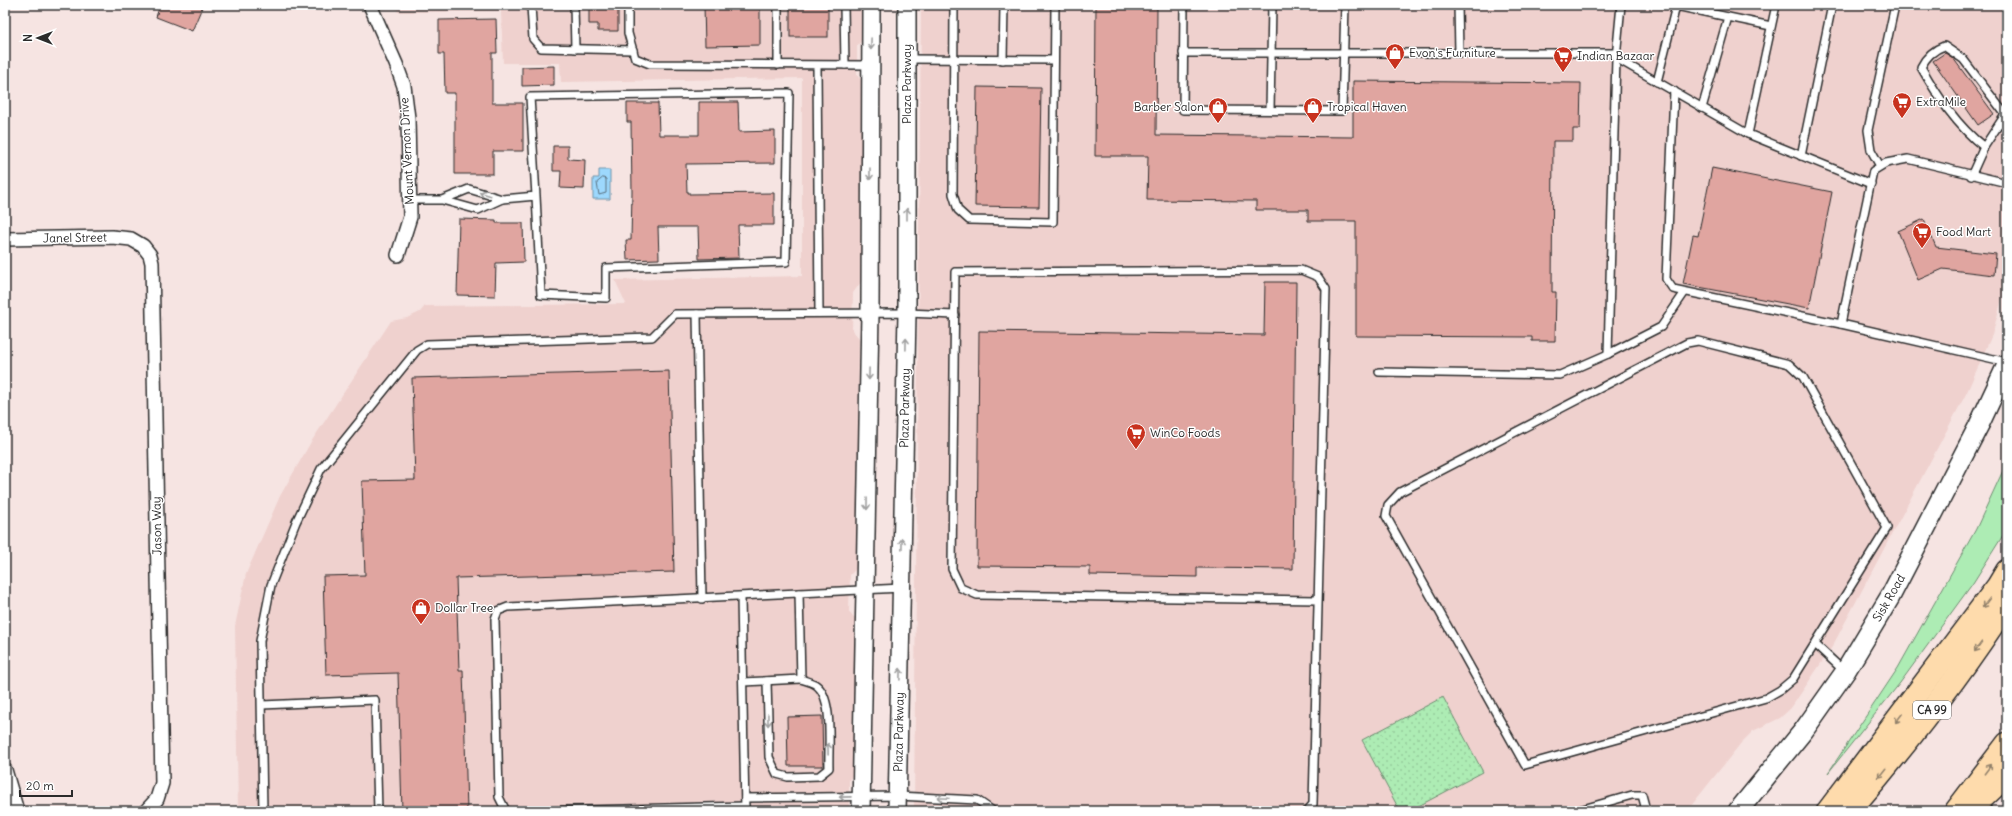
<svg xmlns="http://www.w3.org/2000/svg" width="2012" height="816" viewBox="0 0 2012 816" font-family="Delius,sans-serif">
<style>
.built{fill:#efd1ce}
.grass{fill:#adecb4;stroke:#6c8c70}
.park{fill:url(#park-dots);stroke:#6c8c70}
.water{fill:#9dd8fd;stroke:#6f93a9}
.lines{fill:none;stroke-linecap:round;stroke-linejoin:round}
.shore{stroke:#59707f;stroke-width:1}
.building{fill:#e0a5a0;stroke:#2b2b2b}
.service-casing{stroke:#2b2b2b;stroke-width:10}
.minor-casing{stroke:#2b2b2b;stroke-width:16}
.tertiary-casing{stroke:#2b2b2b;stroke-width:20}
.secondary-casing{stroke:#2b2b2b;stroke-width:22}
.motorway-casing{stroke:#2b2b2b;stroke-width:25}
.service{stroke:#fff;stroke-width:7}
.minor{stroke:#fff;stroke-width:13}
.tertiary{stroke:#fff;stroke-width:17}
.secondary{stroke:#fff;stroke-width:19}
.motorway{stroke:#fedbac;stroke-width:22}
.oneway{stroke:#a0a0a0}
.oneway2{stroke:#94836c}
.labels{text-anchor:middle;stroke-width:3;stroke-linejoin:round;paint-order:stroke}
.shield{fill:#fff;stroke:#6b6b6b;stroke-width:1}
.shield-label{font-size:11px;font-weight:bold;fill:#2b2b2b}
.poi-label{font-size:12px;fill:#2b2b2b;stroke:#fff;text-anchor:start}
.street-label{font-size:12px;fill:#2b2b2b;stroke:#fff}
</style>
<defs>
<pattern id="park-dots" width="8" height="8" patternUnits="userSpaceOnUse"><rect width="8" height="8" fill="#adecb4"/><path d="M2 2h.1M6 6h.1" fill="none" stroke="#95cb9b" stroke-width="1.8" stroke-linecap="round"/></pattern>
</defs>
<rect width="100%" height="100%" fill="#f6e4e2"/>
<filter id="ink" filterUnits="userSpaceOnUse"><feTurbulence type="fractalNoise" baseFrequency=".025" numOctaves="2"/><feDisplacementMap in="SourceGraphic" scale="8" xChannelSelector="R" yChannelSelector="G"/><feConvolveMatrix kernelMatrix="1 2 1 2 8 2 1 2 1" color-interpolation-filters="sRGB"/></filter>
<g filter="url(#ink)">
<!-- built -->
<g class="built">
<path d="M394,5H861V41L857,46V75L862,81L861,282L853,293L852,330L859,338L858,567L850,575L849,612L857,622L855,771L849,780V811H238L235,626L246,574L280,496L311,442L391,321L407,318L420,312L425,306L626,304L615,280L802,276V78L561,82L560,63H503L501,11L398,12Z"/>
<path d="M921,5H2005L2007,20V281L1992,335L1967,392L1832,647L1791,708L1780,718L1753,731L1741,743L1687,811H914Z"/>
</g>
<!-- grass -->
<path class="grass" d="M2007,462V529L1973,583L1900,683L1828,773L1898,668L1976,529Z"/>
<!-- park -->
<path class="park" d="M1443,697L1483,772L1409,811H1400L1362,740Z"/>
<!-- water -->
<path class="water" d="M599,170H610V199H593V178H599Z"/>
<g class="lines">
<!-- shore -->
<path class="shore" d="M603,178L606,179V193L599,195L597,183Z"/>
</g>
<!-- building -->
<g class="building">
<path d="M160,5H203L192,31L156,17Z"/>
<path d="M589,5H618V31H598V24H589Z"/>
<path d="M704,5H760V45L705,46Z"/>
<rect x="790" y="5" width="38" height="32"/>
<path d="M1096,5H1157L1156,135L1353,137V81L1581,83L1580,129H1573V141H1553L1552,292H1556L1555,341H1532V337L1356,336V221H1308V210H1256V201L1147,200L1148,156H1095Z"/>
<path d="M496,19L497,53H492V103H523V151H493V174H455V93H445L444,54H439V20Z"/>
<path d="M1945,53L1953,58L1994,114L1978,125L1933,61Z"/>
<path d="M554,66V85L522,86V67Z"/>
<path d="M977,87L1041,88L1039,207L975,206Z"/>
<path d="M699,102H738L739,132L775,131V163L686,164L687,192H689V194L774,193V225H738L739,258L699,259L698,227H658L659,259L627,260L626,240H631L632,192L631,122H627V103H658L659,135H699Z"/>
<path d="M553,146H568V159L585,160L584,189L560,188L561,171H553Z"/>
<path d="M1712,168L1832,192L1809,308L1683,284L1693,235L1698,236Z"/>
<path d="M459,219L496,220V223H523L524,262L496,263L495,296L457,295Z"/>
<path d="M1924,219L1936,247L1996,254L1994,275L1943,269L1918,280L1898,231Z"/>
<path d="M1265,282H1296L1293,569L1197,568V577L1090,575V567L977,566L979,331L1264,335Z"/>
<path d="M669,371L674,572L456,578L459,670H463L467,811H402L398,673L326,675L323,576L365,575L362,481L415,480L412,378Z"/>
<path d="M822,716L823,766H788L787,717Z"/>
</g>
<g class="lines">
<!-- service casing -->
<g class="service-casing">
<g id="service">
<path d="M531,5L533,39L541,48L633,50"/>
<path d="M574,5L575,49"/>
<path d="M628,5V33L635,58L650,64L870,65"/>
<path d="M778,5V65"/>
<path d="M844,5L845,65"/>
<path d="M954,5L953,194L958,210L969,220L1053,222L1055,5"/>
<path d="M1184,5L1183,110L1342,111L1345,5"/>
<path d="M1458,5L1459,52"/>
<path d="M1183,53H1616"/>
<path d="M1616,58L1748,134L1871,184"/>
<path d="M907,59L1054,60"/>
<path d="M1003,60L1004,5"/>
<path d="M817,66L819,313"/>
<path d="M1657,82L1676,6L1771,26"/>
<path d="M1674,91L1666,279L1673,289L1841,324L2007,362"/>
<path d="M1702,108L1728,17"/>
<path d="M1270,110L1272,5"/>
<path d="M1748,134L1776,5"/>
<path d="M1984,147C1957,126 1938,97 1921,67C1926,57 1933,50 1944,46L1963,59L2005,114"/>
<path d="M1801,156L1832,5"/>
<path d="M1880,166L1871,150L1868,130L1895,5"/>
<path d="M1971,176L1984,147L2007,112"/>
<path d="M502,199L536,196L541,295L606,298V268L786,262L789,93L530,97L536,196"/>
<path d="M411,200H442L478,210L502,199L469,189L442,200"/>
<path d="M697,314L702,599"/>
<path d="M1841,324L1873,171L1886,163L1908,159L2007,183"/>
<path d="M1698,341L1789,364L1803,377L1887,528L1793,679L1780,690L1766,698L1525,765L1386,516L1388,505L1400,492L1687,343Z"/>
<path d="M1608,354L1616,58L1621,5"/>
<path d="M1379,372L1560,375L1608,354L1661,327L1685,292"/>
<path d="M741,597L745,811"/>
<path d="M1815,644L1845,672"/>
<path d="M767,681L769,757L777,774L788,777L819,776L829,768C828,747 834,698 816,685C812,682 806,681 801,679"/>
<path d="M743,682L801,679L799,593"/>
<path d="M262,705L375,700L378,811"/>
<path d="M745,798L898,796L977,800L993,811"/>
<path d="M263,811L260,641L271,585L296,522L321,469L417,350L427,344L652,337L675,314L907,313L955,315"/>
<path d="M506,811L499,797L495,619L498,611L508,607L902,588"/>
<path d="M545,811L745,806"/>
<path d="M1307,811L1313,804L1326,289L1318,277L1301,270L955,272L952,569L961,588L977,595L1318,600"/>
<path d="M1576,811L1632,795H1642L1645,806L1642,811"/>
</g>
</g>
<!-- minor casing -->
<g class="minor-casing">
<g id="minor">
<path d="M370,5L396,64L404,86L408,118L410,217L398,255"/>
<path d="M5,239L112,237L131,239L143,246L150,255L152,263L162,783L157,799L146,811"/>
<path d="M5,770L17,811"/>
</g>
</g>
<!-- tertiary casing -->
<g class="tertiary-casing">
<g id="tertiary">
<path d="M861,811L870,313L871,5"/>
<path d="M897,811L907,313V5"/>
</g>
</g>
<!-- secondary casing -->
<g class="secondary-casing">
<path id="secondary" d="M1738,811L1804,730L1845,672L1890,597L1979,425L2007,365"/>
</g>
<!-- motorway casing -->
<g class="motorway-casing">
<g id="motorway">
<path d="M1971,809L2007,775"/>
<path d="M1828,811L1998,586L2007,571"/>
<path d="M1849,811C1906,745 1960,676 2007,603"/>
<path d="M1956,811L2007,744"/>
</g>
</g>
<!-- service -->
<use href="#service" class="service"/>
<!-- minor -->
<use href="#minor" class="minor"/>
<!-- tertiary -->
<use href="#tertiary" class="tertiary"/>
<!-- secondary -->
<use href="#secondary" class="secondary"/>
<!-- motorway -->
<use href="#motorway" class="motorway"/>
</g>
<!-- one-way arrows -->
<defs><path id="oneway-shaft" d="M-6 0H5M1.5-3L5.5 0L1.5 3" fill="none" stroke-width="1.6" stroke-linecap="round" stroke-linejoin="round"/></defs>
<g class="oneway">
<use href="#oneway-shaft" transform="translate(871 44) rotate(91)"/>
<use href="#oneway-shaft" transform="translate(870 174) rotate(90)"/>
<use href="#oneway-shaft" transform="translate(485 194) rotate(-163)"/>
<use href="#oneway-shaft" transform="translate(907 214) rotate(-90)"/>
<use href="#oneway-shaft" transform="translate(906 344) rotate(-89)"/>
<use href="#oneway-shaft" transform="translate(869 374) rotate(91)"/>
<use href="#oneway-shaft" transform="translate(867 504) rotate(91)"/>
<use href="#oneway-shaft" transform="translate(902 544) rotate(-89)"/>
<use href="#oneway-shaft" transform="translate(900 674) rotate(-89)"/>
<use href="#oneway-shaft" transform="translate(768 720) rotate(89)"/>
<use href="#oneway-shaft" transform="translate(828 749) rotate(-91)"/>
<use href="#oneway-shaft" transform="translate(845 797) rotate(179)"/>
<use href="#oneway-shaft" transform="translate(943 798) rotate(-177)"/>
</g>
<g class="oneway2">
<use href="#oneway-shaft" transform="translate(1986 603) rotate(127)"/>
<use href="#oneway-shaft" transform="translate(1978 647) rotate(126)"/>
<use href="#oneway-shaft" transform="translate(1899 718) rotate(127)"/>
<use href="#oneway-shaft" transform="translate(1988 769) rotate(-53)"/>
<use href="#oneway-shaft" transform="translate(1882 773) rotate(129)"/>
</g>
</g>
<!-- icons -->
<defs>
<g id="shop-pin" transform="scale(1)"><path d="M0 17L-7.5 6A9.5 9.5 0 1 1 7.5 6Z" fill="#c8321e" stroke="#fff"/><path d="M-5-2.5h2.3a2.7 3.5 0 0 1 5.4 0H5L5.5 6h-11ZM-1.5-2.5h3a1.5 2.3 0 0 0-3 0Z" fill="#fff"/></g>
<g id="supermarket-pin" transform="scale(1)"><path d="M0 17L-7.5 6A9.5 9.5 0 1 1 7.5 6Z" fill="#c8321e" stroke="#fff"/><path d="M-6-5.5h2.5l.6 2H6L4.5 2H-2.5L-4.4-4H-6ZM-1.5 3.2a1.3 1.3 0 1 0 .1 0ZM3 3.2a1.3 1.3 0 1 0 .1 0Z" fill="#fff"/></g>
</defs>
<g fill-rule="evenodd">
<use href="#shop-pin" x="1395" y="53"/>
<use href="#supermarket-pin" x="1563" y="56"/>
<use href="#supermarket-pin" x="1902" y="102"/>
<use href="#shop-pin" x="1218" y="107"/>
<use href="#shop-pin" x="1313" y="107"/>
<use href="#supermarket-pin" x="1922" y="232"/>
<use href="#supermarket-pin" x="1136" y="433"/>
<use href="#shop-pin" x="421" y="608"/>
</g>
<g class="labels">
<!-- shield labels -->
<rect class="shield" x="1913" y="701" width="38" height="18" rx="3"/>
<g class="shield-label">
<text x="1932" y="714">CA 99</text>
</g>
<!-- poi labels -->
<g class="poi-label">
<text x="1409" y="57">Evon's Furniture</text>
<text x="1577" y="60">Indian Bazaar</text>
<text x="1916" y="106">ExtraMile</text>
<text x="1204" y="111" text-anchor="end">Barber Salon</text>
<text x="1327" y="111">Tropical Haven</text>
<text x="1936" y="236">Food Mart</text>
<text x="1150" y="437">WinCo Foods</text>
<text x="435" y="612">Dollar Tree</text>
</g>
<!-- street labels -->
<g class="street-label">
<text transform="translate(907 84) rotate(-90)" y="4">Plaza Parkway</text>
<text transform="translate(407 151) rotate(-93)" y="4">Mount Vernon Drive</text>
<text transform="translate(75 238) rotate(-1)" y="4">Janel Street</text>
<text transform="translate(905 408) rotate(-89)" y="4">Plaza Parkway</text>
<text transform="translate(157 526) rotate(-91)" y="4">Jason Way</text>
<text transform="translate(1889 598) rotate(-60)" y="4">Sisk Road</text>
<text transform="translate(899 732) rotate(-89)" y="4">Plaza Parkway</text>
</g>
</g>
<!-- margin -->
<rect width="2012" height="816" fill="none" stroke="#fff" stroke-width="20"/>
<rect x="10" y="10" width="1992" height="796" fill="none" stroke="#2b2b2b" stroke-width="1.5" filter="url(#ink)"/>
<!-- north arrow -->
<g transform="translate(38 38) rotate(270)" stroke="#ffffff" stroke-width="3" paint-order="stroke">
<path d="M0-3L7 15L0 10L-7 15Z" fill="#2b2b2b"/>
<text y="-6" font-size="11" font-weight="bold" text-anchor="middle" fill="#2b2b2b">N</text>
</g>
<!-- scale -->
<path d="M20 790v6h52v-6" fill="none" stroke="#2b2b2b" stroke-width="2"/>
<text x="26" y="790" font-size="12" fill="#2b2b2b" stroke="#ffffff" stroke-width="3" paint-order="stroke">20 m</text>
</svg>
